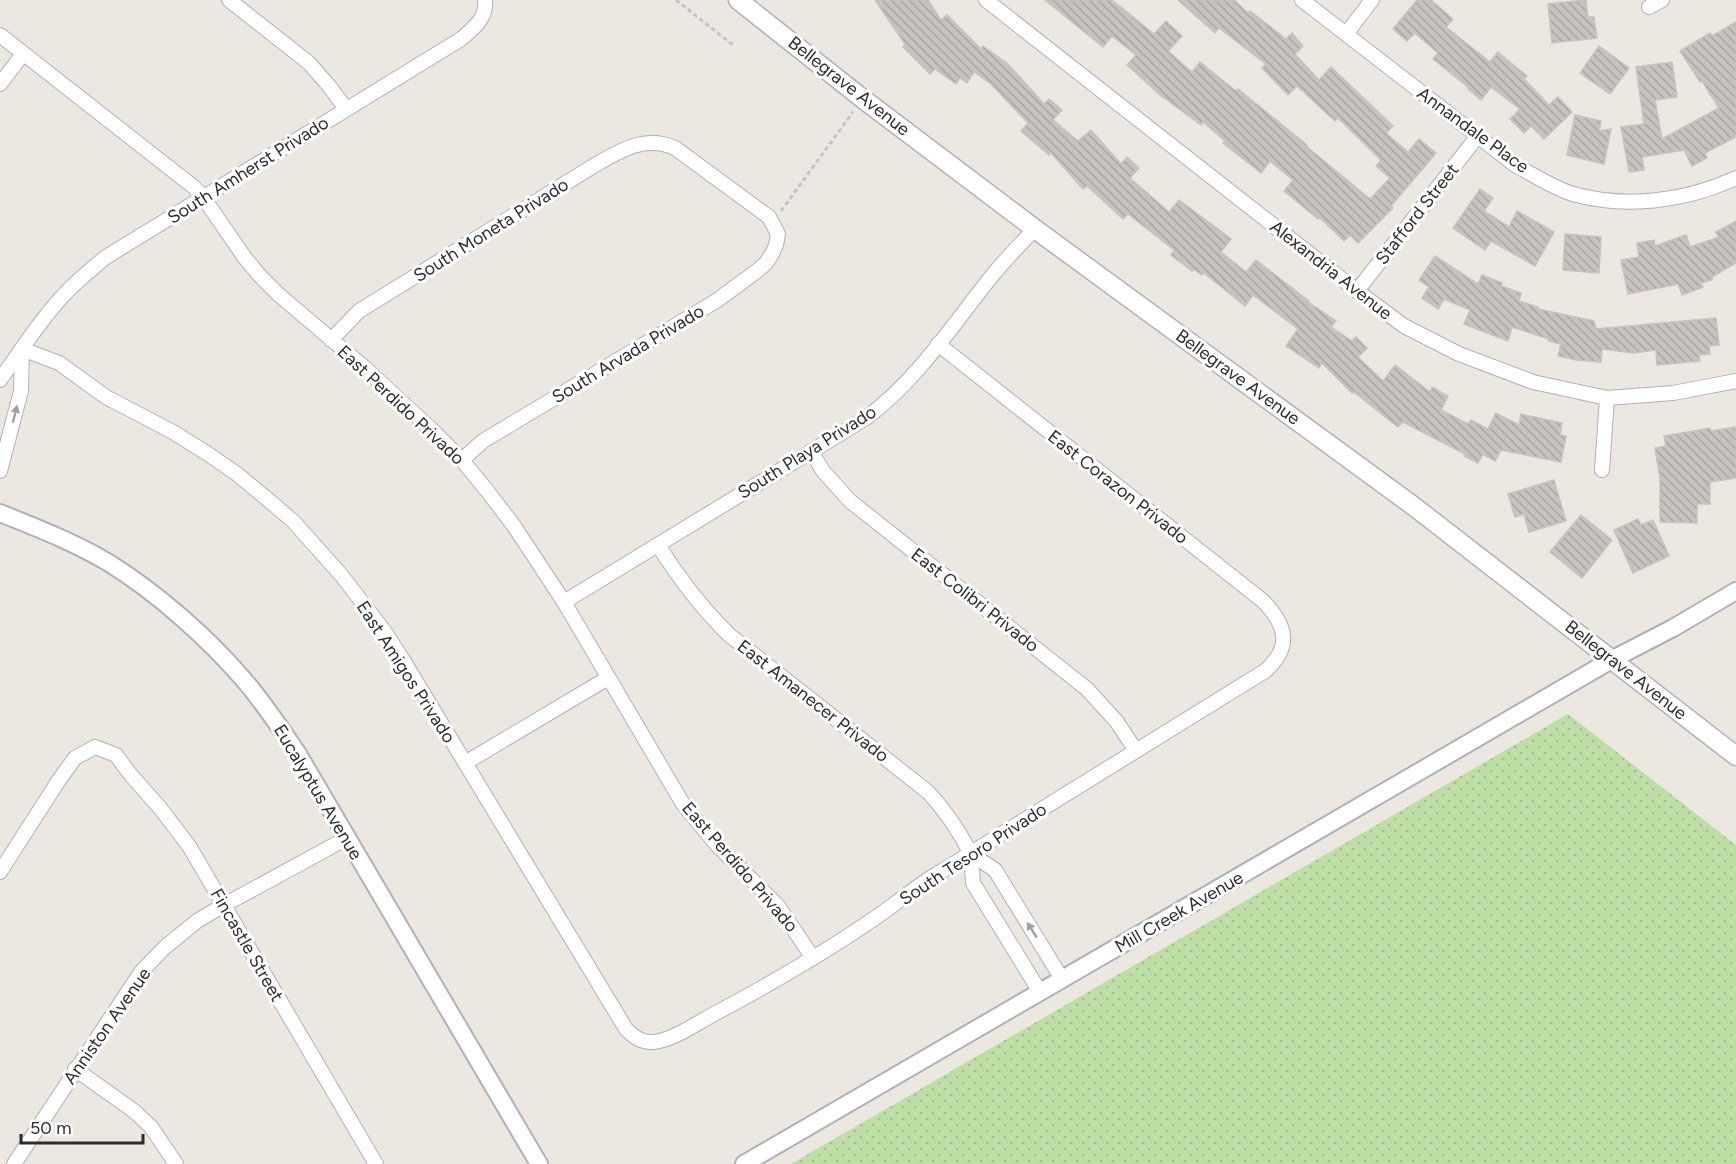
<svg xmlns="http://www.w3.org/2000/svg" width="1736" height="1164" viewBox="0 0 1736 1164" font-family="Figtree,sans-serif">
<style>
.grass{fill:url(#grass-dots)}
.building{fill:url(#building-back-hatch);stroke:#c9c3bb;stroke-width:1.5}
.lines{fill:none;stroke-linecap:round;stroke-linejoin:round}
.minor-casing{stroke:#aeb1b8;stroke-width:16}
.tertiary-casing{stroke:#aeb1b8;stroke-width:20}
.secondary-casing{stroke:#aeb1b8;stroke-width:21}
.path{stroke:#c4c4c4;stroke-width:3;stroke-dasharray:4.5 3;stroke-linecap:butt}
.minor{stroke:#fff;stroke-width:14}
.tertiary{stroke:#fff;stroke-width:16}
.secondary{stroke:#fff;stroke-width:18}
.oneway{fill:#a0a0a0}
.labels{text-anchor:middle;stroke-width:6;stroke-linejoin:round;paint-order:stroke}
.street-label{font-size:18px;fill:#2d2d2d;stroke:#fff}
</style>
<defs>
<pattern id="grass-dots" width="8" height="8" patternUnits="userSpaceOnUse" patternTransform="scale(1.5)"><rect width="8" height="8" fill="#bddea4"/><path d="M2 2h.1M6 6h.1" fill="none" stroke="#a3bf8e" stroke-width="1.8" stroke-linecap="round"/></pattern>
<pattern id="building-back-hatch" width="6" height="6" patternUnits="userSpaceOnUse" patternTransform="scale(1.5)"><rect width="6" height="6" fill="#c6c2bd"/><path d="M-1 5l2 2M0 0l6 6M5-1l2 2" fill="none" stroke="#aaa7a3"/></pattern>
</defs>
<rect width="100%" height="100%" fill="#ede7e2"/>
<!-- grass -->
<path class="grass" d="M1568,714L1736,845V1164H791Z"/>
<!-- building -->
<g class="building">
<path d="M875,0H928L941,20L947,15L981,49L983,46L1008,64L1044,104L1049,99L1062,110L1053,120L1078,141L1091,130L1121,164L1127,157L1139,168L1130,178L1169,212L1179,200L1231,239L1221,252L1246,272L1256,260L1309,301L1308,302L1336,321L1331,327L1352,341L1356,337L1367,348L1358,357L1383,381L1395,365L1430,392L1432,387L1448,396L1441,410L1468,424L1471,420L1488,429L1496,413L1519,425L1521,414L1562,423L1560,435L1566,436L1561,462L1501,450L1495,461L1483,454L1478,463L1464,456L1465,454L1403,422L1398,427L1354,392L1352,393L1322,363L1319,368L1286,346L1298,329L1253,295L1245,306L1204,273L1202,275L1193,269L1192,271L1171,255L1174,250L1128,214L1123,219L1087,186L1083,189L1051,153L1049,155L1021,131L1028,123L991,84L974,72L967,83L960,78L956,84L935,69L930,74L903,47L905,44Z"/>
<path d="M1045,0H1112L1154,34L1166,21L1182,36L1168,51L1192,72L1200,62L1236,91L1238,89L1307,145L1306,146L1370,199L1390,178L1376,166L1381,160L1338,118L1335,121L1297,86L1288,95L1262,68L1266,64L1219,28L1215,33L1178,0H1234L1248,13L1250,11L1286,39L1292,33L1303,46L1295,54L1319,80L1331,67L1393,126L1386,133L1408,152L1419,139L1436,153L1391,206L1393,208L1358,243L1350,235L1344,241L1319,217L1318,219L1284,191L1293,180L1270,161L1261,173L1223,143L1225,141L1203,122L1201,125L1160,95L1127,65L1136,55L1112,36L1103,47Z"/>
<path d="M1417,0H1431L1453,19L1446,27L1490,62L1498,52L1527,76L1524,79L1549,105L1558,97L1572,112L1544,139L1531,126L1524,133L1510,119L1520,109L1491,87L1481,100L1468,89L1469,88L1433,59L1438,53L1415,33L1407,41L1393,29Z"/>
<path d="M1586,0L1588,17H1594L1597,38L1552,43L1548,4Z"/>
<path d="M1736,22V137L1705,153L1707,158L1692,166L1684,150L1642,157L1644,170L1629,172L1621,127L1644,124L1636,67L1672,62L1677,97L1655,100L1662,139L1719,108L1702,81L1700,82L1680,51L1710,33L1712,36Z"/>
<path d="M1599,46L1629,68L1610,94L1580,73Z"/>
<path d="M1575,115L1601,121L1599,131L1611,129L1604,164L1567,155Z"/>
<path d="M1480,189L1493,198L1484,211L1509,227L1517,211L1554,232L1535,266L1491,241L1485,250L1453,228Z"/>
<path d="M1736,221V263L1712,277V280L1701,283L1703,287L1682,295L1678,284L1628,294L1621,260L1639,257L1637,243L1654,240L1655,246L1686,235L1690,247L1719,237L1716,232Z"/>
<path d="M1565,234L1601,237L1599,273L1563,270Z"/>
<path d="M1435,256L1478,284L1482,275L1502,283L1501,286L1521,293L1519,301L1538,307V309L1594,321L1596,329L1716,318L1719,345L1709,346L1710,354L1699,355L1700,361L1657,365L1656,350L1634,353L1602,349L1601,362L1576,360L1558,356L1561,344L1548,341L1549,339L1512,327L1508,341L1464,324L1470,310L1444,299L1438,309L1422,298L1429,287L1419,280Z"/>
<path d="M1736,427V478L1710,482V504H1697V523L1660,522V478L1655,448L1666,446L1664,436L1710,428L1711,431Z"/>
<path d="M1554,480L1566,521L1529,532L1524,514L1515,517L1508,494Z"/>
<path d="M1581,515L1612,540L1582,578L1550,552Z"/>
<path d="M1638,519L1641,525L1653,520L1669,556L1633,573L1614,530Z"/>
</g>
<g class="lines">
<!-- minor casing -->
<g class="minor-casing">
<g id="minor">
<path d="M229,0L309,63L329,86L346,109"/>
<path d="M986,0L1357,291L1404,326L1459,354L1533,382L1607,398L1673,393L1736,381"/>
<path d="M1302,0L1515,165C1534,175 1553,188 1573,194C1627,209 1686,201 1736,178"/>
<path d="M1649,7L1662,0"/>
<path d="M1346,34L1372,0"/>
<path d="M0,35L195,188L203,197L245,258L261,277L278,294L365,368L431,429L462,460L488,492L514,526L564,602L683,804L716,844L778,906L813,958"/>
<path d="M0,84L23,54"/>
<path d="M1357,291L1477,137"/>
<path d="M331,340L359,311L595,165C621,150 645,135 675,148L769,217L778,234L776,245L772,254L766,263L757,271L716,301L483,441L462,460"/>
<path d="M22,349L59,363L106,397L173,432L208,454L237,474L266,498L293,521L342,576L385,632L403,660L626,1029C634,1037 642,1043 654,1042C675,1039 697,1023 716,1013C774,982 831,949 885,911C902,899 918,885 937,874L1265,671C1292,647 1287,626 1263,601L938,344"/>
<path d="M0,380C20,352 38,323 61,298C74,283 90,270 106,257L461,39C474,28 487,18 485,0"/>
<path d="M811,451L823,471L850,501L1087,689L1117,722L1136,751"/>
<path d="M1602,470L1607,398"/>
<path d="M0,471L21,391L22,349"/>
<path d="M658,545C678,577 701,607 728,634L928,792C946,811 959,831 971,854"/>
<path d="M564,602L866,418C917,380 952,326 991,277C1005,260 1020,244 1035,229"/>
<path d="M465,763L608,678"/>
<path d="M0,872L59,780L75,758L95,747L116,755L130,774L160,808L189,846L376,1164"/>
<path d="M1040,992L973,883L971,854L995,870L1062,979"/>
<path d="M75,1069L134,1111L151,1127L176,1164"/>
<path d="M14,1164L141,972L164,948L197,921L224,905L347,838"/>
</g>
</g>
<!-- tertiary casing -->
<g class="tertiary-casing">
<g id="tertiary">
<path d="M0,513C37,528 74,542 109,563C157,593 207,637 244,680C264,703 281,729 298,754L539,1164"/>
<path d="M744,1164L1613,659L1673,628L1736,591"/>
</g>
</g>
<!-- secondary casing -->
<g class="secondary-casing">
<path id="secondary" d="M738,0L863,99L1035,229L1412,505L1736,756"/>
</g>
<!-- path -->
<g class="path">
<path d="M676,0L733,45"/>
<path d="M781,211L853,112"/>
</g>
<!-- minor -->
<use href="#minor" class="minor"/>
<!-- tertiary -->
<use href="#tertiary" class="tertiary"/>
<!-- secondary -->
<use href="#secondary" class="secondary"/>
</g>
<!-- one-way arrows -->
<defs><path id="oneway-solid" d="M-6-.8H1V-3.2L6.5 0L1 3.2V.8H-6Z" transform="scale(1.5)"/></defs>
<g class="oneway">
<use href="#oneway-solid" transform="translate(15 414) rotate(-76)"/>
<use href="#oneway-solid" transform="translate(1032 930) rotate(-122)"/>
</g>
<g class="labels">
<!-- street labels -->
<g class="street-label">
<text transform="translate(849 86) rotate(38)" y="6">Bellegrave Avenue</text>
<text transform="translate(1473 130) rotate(36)" y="6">Annandale Place</text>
<text transform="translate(248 170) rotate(-32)" y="6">South Amherst Privado</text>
<text transform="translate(1417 214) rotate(-52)" y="6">Stafford Street</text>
<text transform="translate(491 230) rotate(-32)" y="6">South Moneta Privado</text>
<text transform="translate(1331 270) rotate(38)" y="6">Alexandria Avenue</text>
<text transform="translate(628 354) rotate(-31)" y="6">South Arvada Privado</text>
<text transform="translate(1238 377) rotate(36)" y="6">Bellegrave Avenue</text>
<text transform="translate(401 405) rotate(43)" y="6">East Perdido Privado</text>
<text transform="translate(807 452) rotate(-32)" y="6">South Playa Privado</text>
<text transform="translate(1118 487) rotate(38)" y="6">East Corazon Privado</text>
<text transform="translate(975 600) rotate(38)" y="6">East Colibri Privado</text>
<text transform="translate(1626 670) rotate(38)" y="6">Bellegrave Avenue</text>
<text transform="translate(406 672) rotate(57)" y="6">East Amigos Privado</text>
<text transform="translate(813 701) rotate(38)" y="6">East Amanecer Privado</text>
<text transform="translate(318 792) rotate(59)" y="6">Eucalyptus Avenue</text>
<text transform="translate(973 854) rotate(-33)" y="6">South Tesoro Privado</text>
<text transform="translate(740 867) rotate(49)" y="6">East Perdido Privado</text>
<text transform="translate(1179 912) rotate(-30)" y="6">Mill Creek Avenue</text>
<text transform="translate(247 945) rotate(60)" y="6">Fincastle Street</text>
<text transform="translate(107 1026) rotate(-55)" y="6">Anniston Avenue</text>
</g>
</g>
<!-- scale -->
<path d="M21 1134v9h122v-9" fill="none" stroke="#2d2d2d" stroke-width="3"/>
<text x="30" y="1134" font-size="18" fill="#2d2d2d" stroke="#ffffff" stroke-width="4.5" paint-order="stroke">50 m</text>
</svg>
